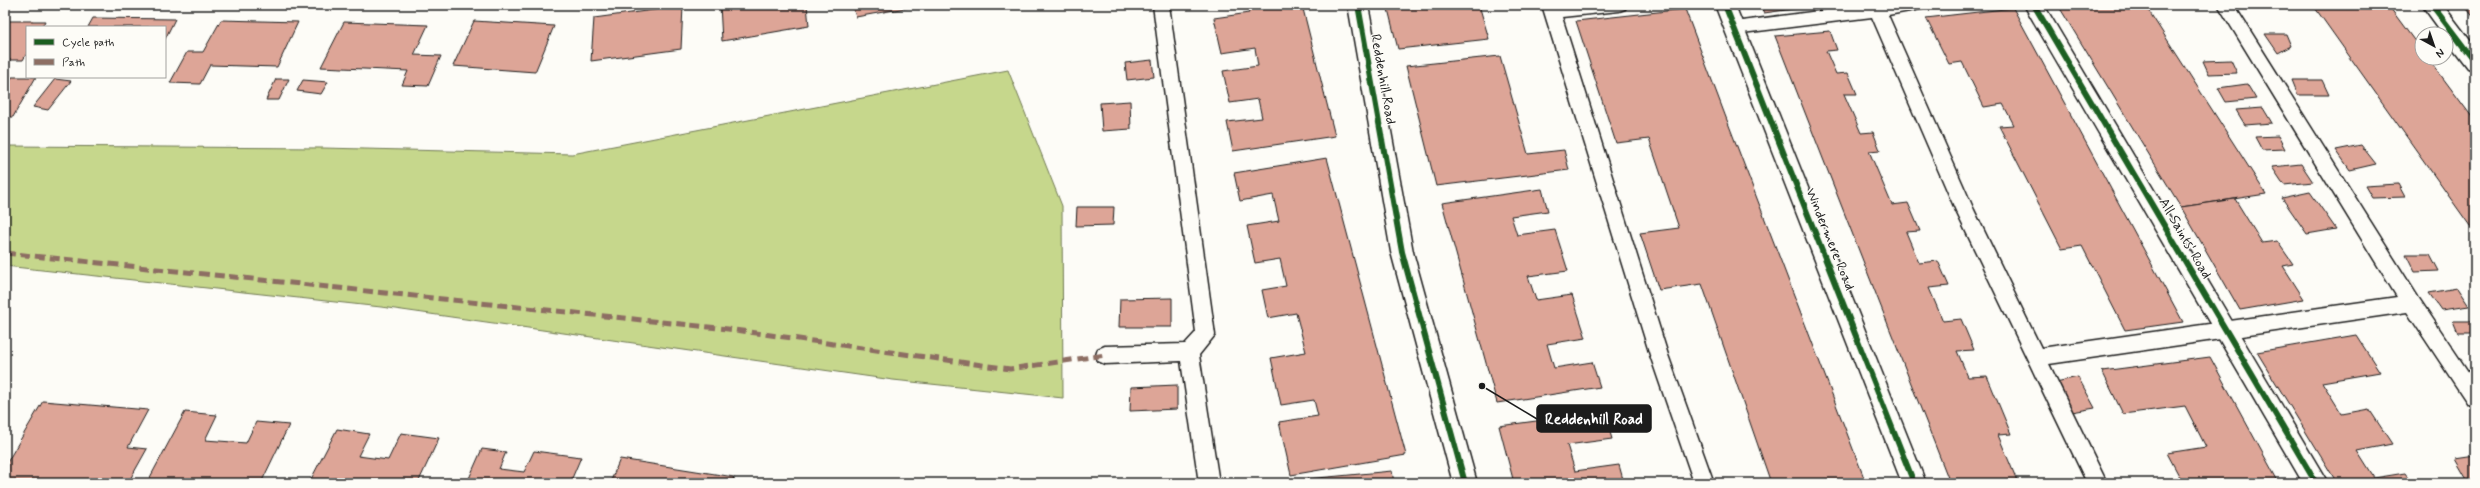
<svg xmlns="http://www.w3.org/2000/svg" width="2480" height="488" viewBox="0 0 2480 488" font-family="Mynerve,sans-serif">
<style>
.green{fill:#c6d78c;stroke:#717a54}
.building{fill:#dda597;stroke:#1c1c1c}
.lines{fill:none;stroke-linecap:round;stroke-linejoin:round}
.lane-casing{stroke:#1c1c1c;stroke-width:3}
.street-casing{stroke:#1c1c1c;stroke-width:3}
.secondary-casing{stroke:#1c1c1c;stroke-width:3}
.lane{fill:#fdfcf7;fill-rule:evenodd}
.street{fill:#fdfcf7;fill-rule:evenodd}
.secondary{fill:#fdfcf7;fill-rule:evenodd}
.quiet{stroke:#8d6e63;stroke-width:5;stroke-dasharray:10 5;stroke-linecap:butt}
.cycleway-casing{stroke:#fdfcf7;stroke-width:8}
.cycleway{stroke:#1b5e20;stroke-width:6}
.labels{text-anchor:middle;stroke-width:3;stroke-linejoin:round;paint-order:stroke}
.street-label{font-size:14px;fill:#1c1c1c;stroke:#fdfcf7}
.leader{fill:none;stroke:#1c1c1c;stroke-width:1.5}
.callout-dot{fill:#1c1c1c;stroke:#fdfcf7;stroke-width:1.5}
.callout{fill:#1c1c1c;stroke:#1c1c1c;stroke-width:1.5}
.callout-label{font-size:15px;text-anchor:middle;font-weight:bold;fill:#fff}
</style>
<rect width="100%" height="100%" fill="#fdfcf7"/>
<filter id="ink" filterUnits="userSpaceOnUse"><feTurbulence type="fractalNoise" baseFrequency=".025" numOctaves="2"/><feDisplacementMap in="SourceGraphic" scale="8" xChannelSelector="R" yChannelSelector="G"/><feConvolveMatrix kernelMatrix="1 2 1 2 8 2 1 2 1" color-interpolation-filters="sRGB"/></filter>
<g filter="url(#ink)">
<!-- green -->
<path class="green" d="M1008,70L1062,206L1063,398L893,380L381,307L5,266V146L323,148L572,154Z"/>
<!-- building -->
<g class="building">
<path d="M720,5H807L809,26L722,41Z"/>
<path d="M852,5H922L856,17Z"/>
<path d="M1247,5H1302L1335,136L1233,151L1227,122L1262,118L1258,99L1230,103L1223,71L1258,66L1255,48L1222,53L1214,18L1249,13Z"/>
<path d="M1387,5H1479L1489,39L1398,49Z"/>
<path d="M1760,5H1808V7L1764,13Z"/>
<path d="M2058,5H2145L2266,194L2181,207Z"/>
<path d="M2313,5H2388L2422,51V58H2428L2475,121V233Z"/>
<path d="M2464,5H2475V19Z"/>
<path d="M683,6L681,49L591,61L594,18Z"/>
<path d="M2013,8L2183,322L2125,330L2082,246L2062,249L1999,126L2014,125L2003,104L1984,107L1962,62L1949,64L1926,18Z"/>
<path d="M1685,9L1725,115L1866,483H1771L1702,284L1659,290L1640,233L1679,228L1649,139L1616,143L1576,21Z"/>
<path d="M93,18L175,19L165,39V27H88Z"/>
<path d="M221,20L298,22L277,67L210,65L200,84L170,83L187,52H203Z"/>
<path d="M5,21H45L42,27H27V53L23,60H5Z"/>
<path d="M474,21L554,26L535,72L453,66Z"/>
<path d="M344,22L428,25L414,55L441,56L428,86L402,85L408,71L321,67Z"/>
<path d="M1830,31L1837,50L1826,51L1836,74L1848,73L1857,94H1844L1861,133L1873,132L1880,150L1869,151L1892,205L1908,203L1920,231L1906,232L1919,263L1938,261L1949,286L1929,288L1943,321L1961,319L1974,350L1957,351L1968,377L1987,376L2011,434L1998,435L2018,483H1950L1775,36Z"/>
<path d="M2265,34H2286L2291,46L2278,53Z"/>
<path d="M1500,56L1528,154L1564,150L1569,170L1436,186L1406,66Z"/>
<path d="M1152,60L1154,77L1127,80L1125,63Z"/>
<path d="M2231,60L2237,73L2209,74L2203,61Z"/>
<path d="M12,77H36L13,117H5V89Z"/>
<path d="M55,79L71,81L48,110L33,107Z"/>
<path d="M276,79H289L279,100H266Z"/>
<path d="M303,80L328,82L321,94L297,91Z"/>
<path d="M2292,80H2322L2329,95H2298Z"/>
<path d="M2247,84L2256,99L2226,102L2218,88Z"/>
<path d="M1130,101L1131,129L1102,131L1100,103Z"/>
<path d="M2263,108L2272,123L2245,125L2236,110Z"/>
<path d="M2278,136L2285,149L2262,150L2255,137Z"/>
<path d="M2361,145L2376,164L2350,170L2336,150Z"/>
<path d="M1327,158L1406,455L1291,475L1279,422L1318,416L1314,400L1281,405L1271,358L1306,352L1296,313L1268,318L1262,290L1286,286L1280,259L1255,263L1247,226L1279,221L1273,195L1240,201L1234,173Z"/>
<path d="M2301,164L2313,182L2284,185L2272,167Z"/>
<path d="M2398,184L2405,197L2372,198L2365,186Z"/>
<path d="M1542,189L1548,211L1511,216L1517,235L1555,230L1568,271L1528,276L1536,300L1572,295L1586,338L1547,344L1554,368L1592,362L1600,387L1497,403L1442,203Z"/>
<path d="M2310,192L2336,229L2307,234L2282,198Z"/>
<path d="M2235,199L2262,243L2277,241L2293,264L2283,266L2304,299L2240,310L2181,207Z"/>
<path d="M1077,207H1114L1113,225L1076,226Z"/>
<path d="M2406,254H2430L2439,271L2415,272Z"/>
<path d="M2457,288L2469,306L2441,310L2429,293Z"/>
<path d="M1172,298V327H1119L1120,299Z"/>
<path d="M2453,321H2475V333H2458Z"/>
<path d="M2356,335L2380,372L2322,382L2342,414L2369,409L2392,444L2357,451L2374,478L2405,473L2412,483H2337L2257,352Z"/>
<path d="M2210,357L2279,483H2183L2167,453L2206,447L2185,406L2123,414L2102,371Z"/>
<path d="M2078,377L2095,408L2072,412L2056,382Z"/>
<path d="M1177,385V409L1130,411L1131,387Z"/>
<path d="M43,401L148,410L128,447L147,449L128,483L5,481V466Z"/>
<path d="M185,412L217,415L205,440L246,443L256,422L289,425L261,483H147Z"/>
<path d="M1604,412L1612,439L1567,445L1575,471L1619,465L1624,483H1514L1499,426Z"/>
<path d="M337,429L369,434L358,456L388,460L401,433L439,438L418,483H309Z"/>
<path d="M482,449L506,452L499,469L524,472L534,451L581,457L570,483H467Z"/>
<path d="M2475,456V483H2469L2455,459Z"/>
<path d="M620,459L734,477L732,483H610Z"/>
<path d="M1392,471L1394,483H1308L1307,479Z"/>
</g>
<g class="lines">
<!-- lane casing -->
<g class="lane-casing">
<g id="lane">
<path d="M1153,5H1169L1215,335L1199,355L1219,483H1199L1181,361L1105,364L1098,361L1096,355L1098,349L1105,346L1185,344L1196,332Z"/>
<path d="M1542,5H1627L1625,9L1619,11L1562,17L1668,355L1714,483H1694L1650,355Z"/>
<path d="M1865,5H1923L1921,9L1888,15L1974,210L2041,348L2397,297L2218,5H2234L2418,297L2475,382V407L2468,404L2407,312L2049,364L2107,483H2087L1956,211L1872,17L1734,34L1728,33L1726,28L1728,23L1734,22Z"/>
</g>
</g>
<!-- street casing -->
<g class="street-casing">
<g id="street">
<path d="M1715,5H1735L1926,483H1902Z"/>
<path d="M2024,5H2044L2328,483H2303Z"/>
<path d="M2422,5H2443L2475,47V70L2468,68L2446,39V34H2443Z"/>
</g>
</g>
<!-- secondary casing -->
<g class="secondary-casing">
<path id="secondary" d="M1348,5H1368L1413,252L1477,483H1453L1391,252Z"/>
</g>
<!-- lane -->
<use href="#lane" class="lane"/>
<!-- street -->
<use href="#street" class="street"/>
<!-- secondary -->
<use href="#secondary" class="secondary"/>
<!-- quiet -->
<path class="quiet" d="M5,253L728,329L1010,369L1105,355"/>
<!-- cycleway casing -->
<g class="cycleway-casing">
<g id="cycleway">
<path d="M1358,5L1402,252L1465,483"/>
<path d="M1725,5L1914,483"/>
<path d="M2034,5L2316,483"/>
<path d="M2432,5L2475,62"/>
</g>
</g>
<!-- cycleway -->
<use href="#cycleway" class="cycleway"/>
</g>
</g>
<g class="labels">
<!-- street labels -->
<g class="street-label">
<text transform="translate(1384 79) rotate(80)" y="5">Reddenhill Road</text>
<text transform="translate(2186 238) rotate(60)" y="5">All Saints' Road</text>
<text transform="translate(1831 239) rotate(68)" y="5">Windermere Road</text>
</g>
</g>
<!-- callouts -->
<path class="leader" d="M1482 386L1537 419"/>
<circle class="callout-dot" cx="1482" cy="386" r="4"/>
<rect class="callout" x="1537" y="405" width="114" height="27" rx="4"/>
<g class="callout-label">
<text x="1594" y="424">Reddenhill Road</text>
</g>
<!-- margin -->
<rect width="2480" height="488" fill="none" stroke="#fdfcf7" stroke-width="20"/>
<rect x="10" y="10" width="2460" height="468" fill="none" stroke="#1c1c1c" stroke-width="1.5" filter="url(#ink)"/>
<!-- legend -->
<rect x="26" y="26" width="140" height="52" fill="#fdfcf7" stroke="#a3a29f"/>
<rect x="34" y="39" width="20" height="6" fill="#1b5e20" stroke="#a3a29f"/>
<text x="62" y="46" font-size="12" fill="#1c1c1c">Cycle path</text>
<rect x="34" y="59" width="20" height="6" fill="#8d6e63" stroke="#a3a29f"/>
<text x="62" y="66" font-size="12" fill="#1c1c1c">Path</text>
<!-- north arrow -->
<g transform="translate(2434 46) rotate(140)"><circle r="19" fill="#fdfcf7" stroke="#a3a29f"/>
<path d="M0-3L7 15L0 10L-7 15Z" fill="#1c1c1c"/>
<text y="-6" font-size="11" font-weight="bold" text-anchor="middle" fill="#1c1c1c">N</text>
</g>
</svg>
